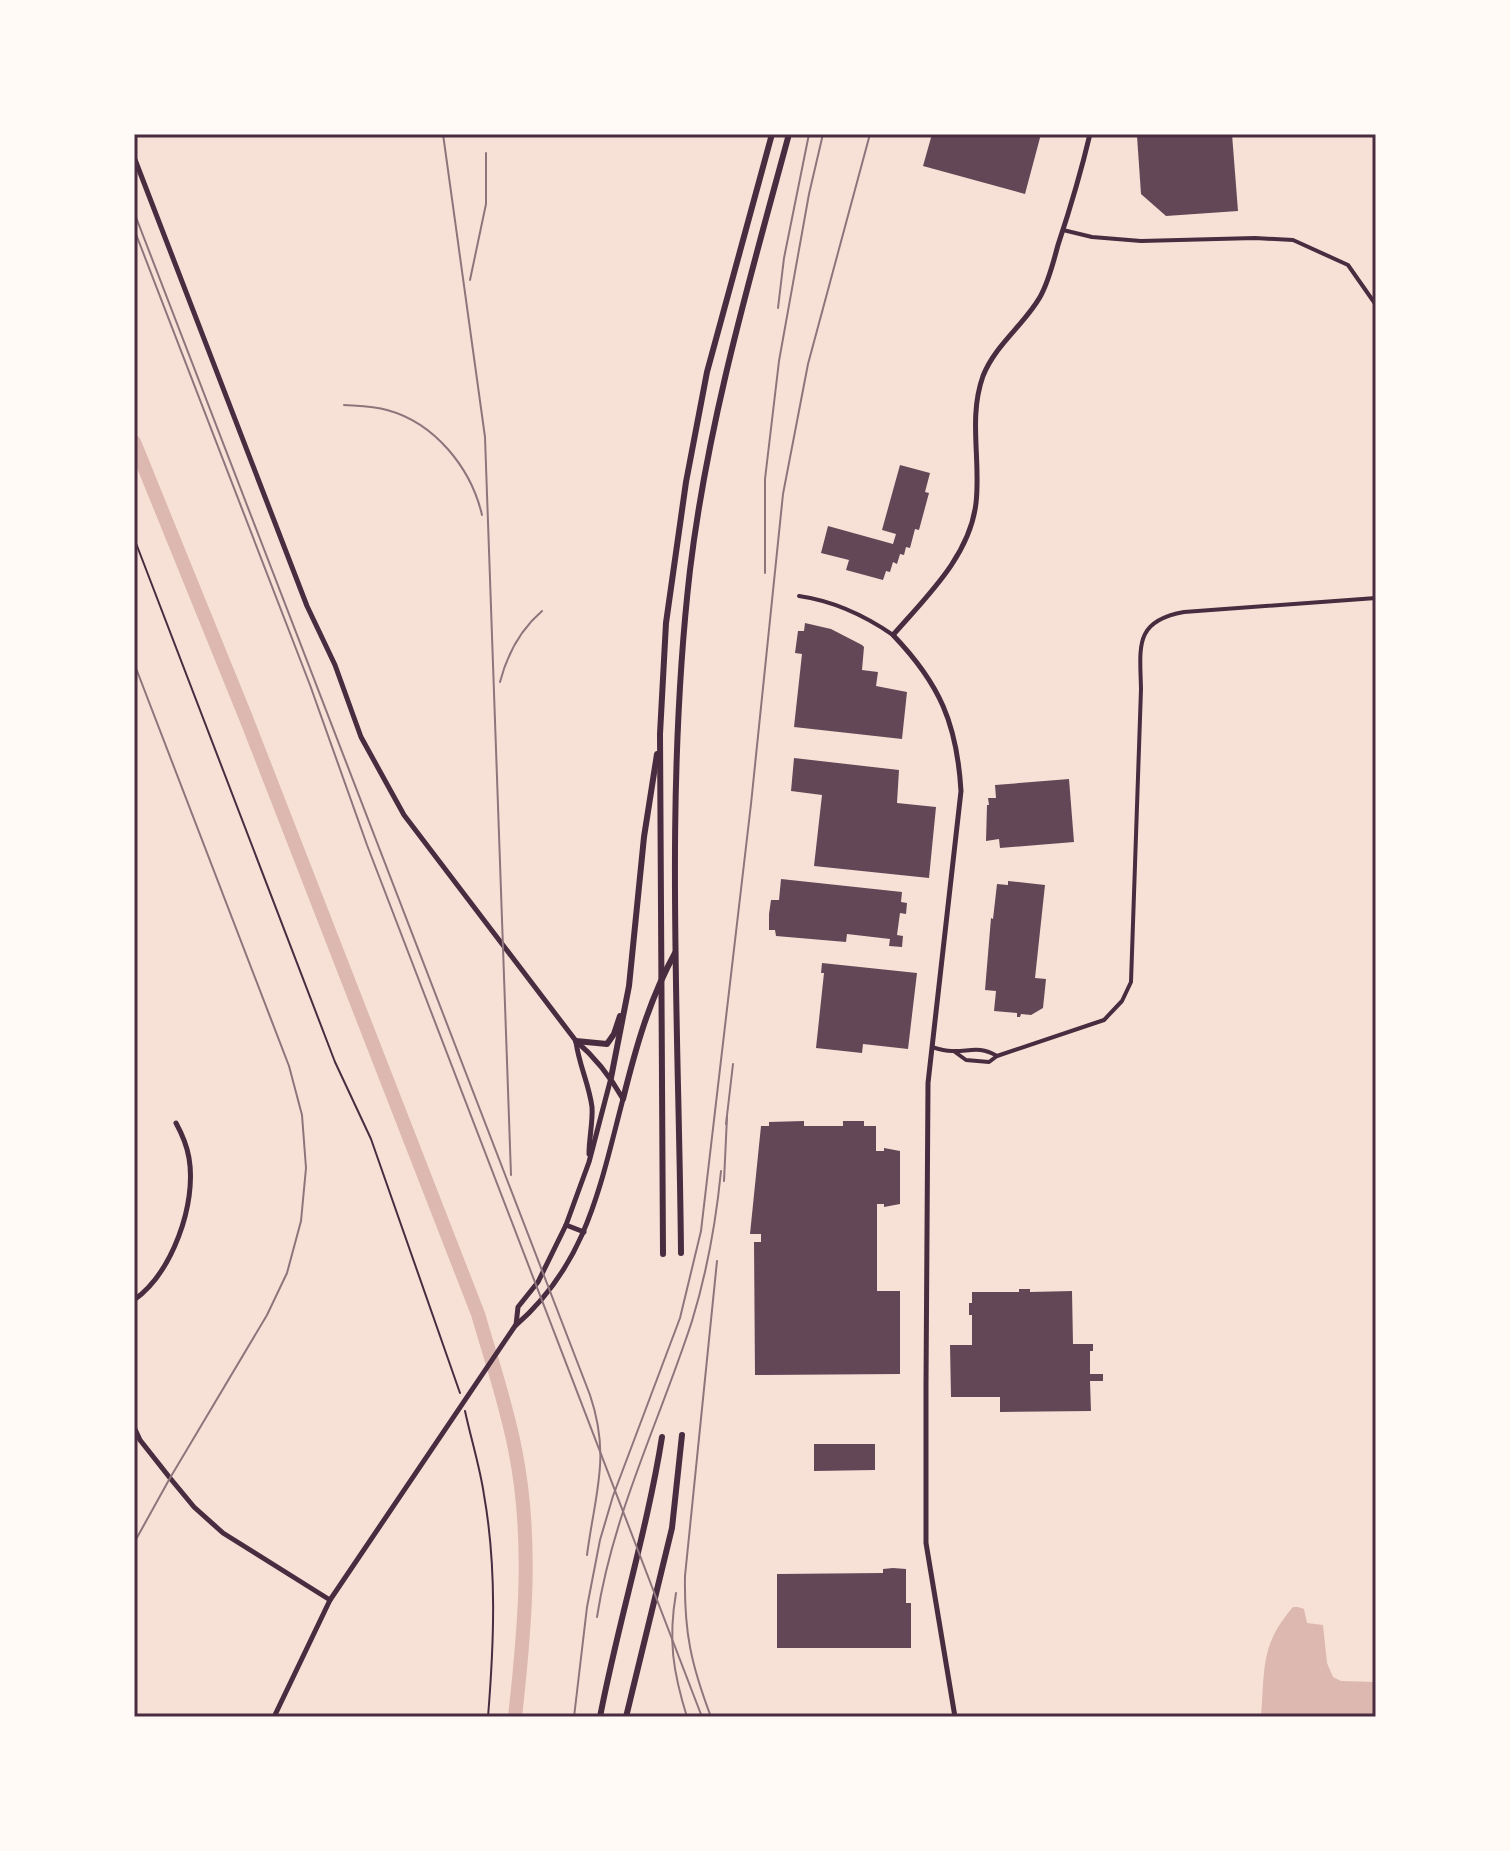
<svg xmlns="http://www.w3.org/2000/svg" width="1510" height="1851" viewBox="0 0 1510 1851" font-family="'DM Sans',sans-serif">
<style>
.water{fill:#dcb8b0}
.lines{fill:none;stroke-linecap:round;stroke-linejoin:round}
.river{stroke:#dcb8b0;stroke-width:14}
.building{fill:#644757}
.path{stroke:#4a2c40;stroke-width:2}
.minor{stroke:#4a2c40;stroke-width:4}
.tertiary{stroke:#4a2c40;stroke-width:5}
.secondary{stroke:#4a2c40;stroke-width:5}
.primary{stroke:#4a2c40;stroke-width:6}
.tram{stroke:#8f747c;stroke-width:2}
.rail{stroke:#8f747c;stroke-width:2}
.neatline{fill:none;stroke:#4a2c40;stroke-width:3}
</style>
<rect width="100%" height="100%" fill="#f7e1d7"/>
<!-- water -->
<path class="water" d="M1298,1607L1304,1609L1307,1623L1323,1625L1327,1663L1333,1677L1341,1681L1376,1682V1717H1261C1265,1669 1260,1645 1293,1607Z"/>
<g class="lines">
<!-- river -->
<path class="river" d="M134,442L246,718L478,1314C491,1359 506,1403 515,1449C533,1538 525,1628 515,1717"/>
</g>
<!-- building -->
<g class="building">
<path d="M932,134H1041L1025,194L923,166Z"/>
<path d="M1173,134H1232L1238,211L1166,216L1141,194L1137,136Z"/>
<path d="M900,465L930,473L925,492L929,493L919,530L915,529L910,548L906,547L904,555L900,554L897,564L893,562L890,572L886,571L883,580L846,570L849,560L821,553L828,526L893,544L896,534L882,530Z"/>
<path d="M805,623L831,629L862,645L864,647L862,670L878,672L876,686L907,692L902,739L794,727L802,654L795,653L798,631H804Z"/>
<path d="M794,758L899,770L897,803L936,807L929,878L814,866L822,795L791,791Z"/>
<path d="M1069,779L1074,842L1000,848L999,839L986,841L987,805H989L988,798H996L995,785Z"/>
<path d="M781,879L902,892L901,902L907,903L906,914L900,913L897,935L903,936L902,947L889,946L890,939L847,934L846,942L776,936L775,930H769V914L771,900H779Z"/>
<path d="M1008,881L1045,885L1035,978L1046,979L1043,1008L1031,1015L1021,1014L1020,1017H1017V1013L994,1011L996,991L985,990L991,918L993,919L997,884L1008,885Z"/>
<path d="M822,963L917,973L908,1049L863,1044L862,1053L816,1048L824,973H821Z"/>
<path d="M804,1121V1126H843V1121H864V1126H876V1151H884V1148L900,1151V1204L884,1207V1204H877V1291H900V1374L755,1375L754,1242H761V1234H750L761,1126H769V1122Z"/>
<path d="M1019,1289H1030V1292L1072,1291L1073,1344H1093V1351H1090V1374H1103V1381H1090L1091,1411L1000,1412V1397H951L950,1345H972V1315H969V1303H972V1292H1019Z"/>
<path d="M814,1444H875V1470L814,1471Z"/>
<path d="M893,1568L906,1569V1603H911V1648H777V1574L883,1573V1569Z"/>
</g>
<g class="lines">
<!-- path -->
<g class="path">
<path d="M134,538L335,1062L371,1139L460,1393"/>
<path d="M465,1411C471,1439 480,1467 484,1495C497,1568 494,1643 488,1717"/>
</g>
<!-- minor -->
<g class="minor">
<path d="M1063,230L1092,237L1141,241L1255,238L1293,240L1348,265L1376,305"/>
<path d="M799,596C834,601 864,615 893,635"/>
<path d="M932,1047C938,1049 945,1051 952,1051C968,1052 979,1045 997,1056"/>
<path d="M955,1052L966,1060L989,1062L997,1056L1104,1020L1122,1001L1131,982L1141,689C1140,646 1134,621 1184,612L1376,598"/>
</g>
<!-- tertiary -->
<g class="tertiary">
<path d="M134,1300C172,1273 197,1204 189,1158C187,1146 182,1134 176,1123"/>
<path d="M134,1427L140,1440L170,1478L194,1507L223,1533L330,1600"/>
<path d="M955,1717L926,1543V1385L928,1083L961,791C957,724 940,684 893,635C926,597 970,556 976,503C981,460 968,418 983,376C995,345 1024,325 1040,297C1049,281 1053,263 1058,245C1070,209 1081,172 1090,134"/>
</g>
<!-- secondary -->
<g class="secondary">
<path d="M134,157L307,606L335,665L361,737L404,815L576,1041C596,1058 610,1076 623,1099C600,1186 587,1264 515,1326L330,1600L274,1717"/>
<path d="M576,1042C579,1065 589,1084 592,1107C593,1122 589,1138 589,1154"/>
<path d="M566,1225L584,1232"/>
<path d="M516,1325L518,1307L538,1282L566,1225L589,1162L611,1078"/>
</g>
<!-- primary -->
<g class="primary">
<path d="M576,1041L607,1044L614,1034L620,1016"/>
<path d="M611,1078L629,986L644,837L657,754"/>
<path d="M623,1099C636,1047 649,1000 675,953"/>
<path d="M681,1253C679,1027 664,795 690,570C708,421 750,278 789,134"/>
<path d="M663,1254L660,734L666,623L686,482L707,372L772,134"/>
<path d="M600,1717C618,1623 647,1531 662,1437"/>
<path d="M626,1717L672,1528L682,1435"/>
</g>
<!-- tram -->
<path class="tram" d="M134,229L310,685L367,845L702,1717"/>
<!-- rail -->
<g class="rail">
<path d="M443,134L485,437L511,1175"/>
<path d="M134,212L590,1395C611,1457 595,1493 587,1555"/>
<path d="M470,280L486,204V153"/>
<path d="M778,308L784,258L809,134"/>
<path d="M344,405C358,406 373,406 387,410C435,423 471,468 482,515"/>
<path d="M765,573V479L779,361L809,194L823,134"/>
<path d="M134,663L289,1066L302,1115L306,1168L301,1221L287,1273L267,1315L170,1478L134,1543"/>
<path d="M500,682C507,655 520,630 542,611"/>
<path d="M726,1124L733,1064"/>
<path d="M724,1181L727,1117"/>
<path d="M676,1593C668,1640 673,1672 687,1717"/>
<path d="M597,1617C613,1513 660,1420 692,1321C707,1272 716,1222 721,1171"/>
<path d="M574,1717L587,1607L600,1540L613,1496L680,1318L701,1231L751,804L783,494L808,364L870,134"/>
<path d="M711,1717C691,1664 684,1632 685,1576L717,1261"/>
</g>
</g>
<!-- border -->
<rect width="1510" height="1851" fill="none" stroke="#fffaf5" stroke-width="272"/>
<rect x="136" y="136" width="1238" height="1579" class="neatline"/>
</svg>
